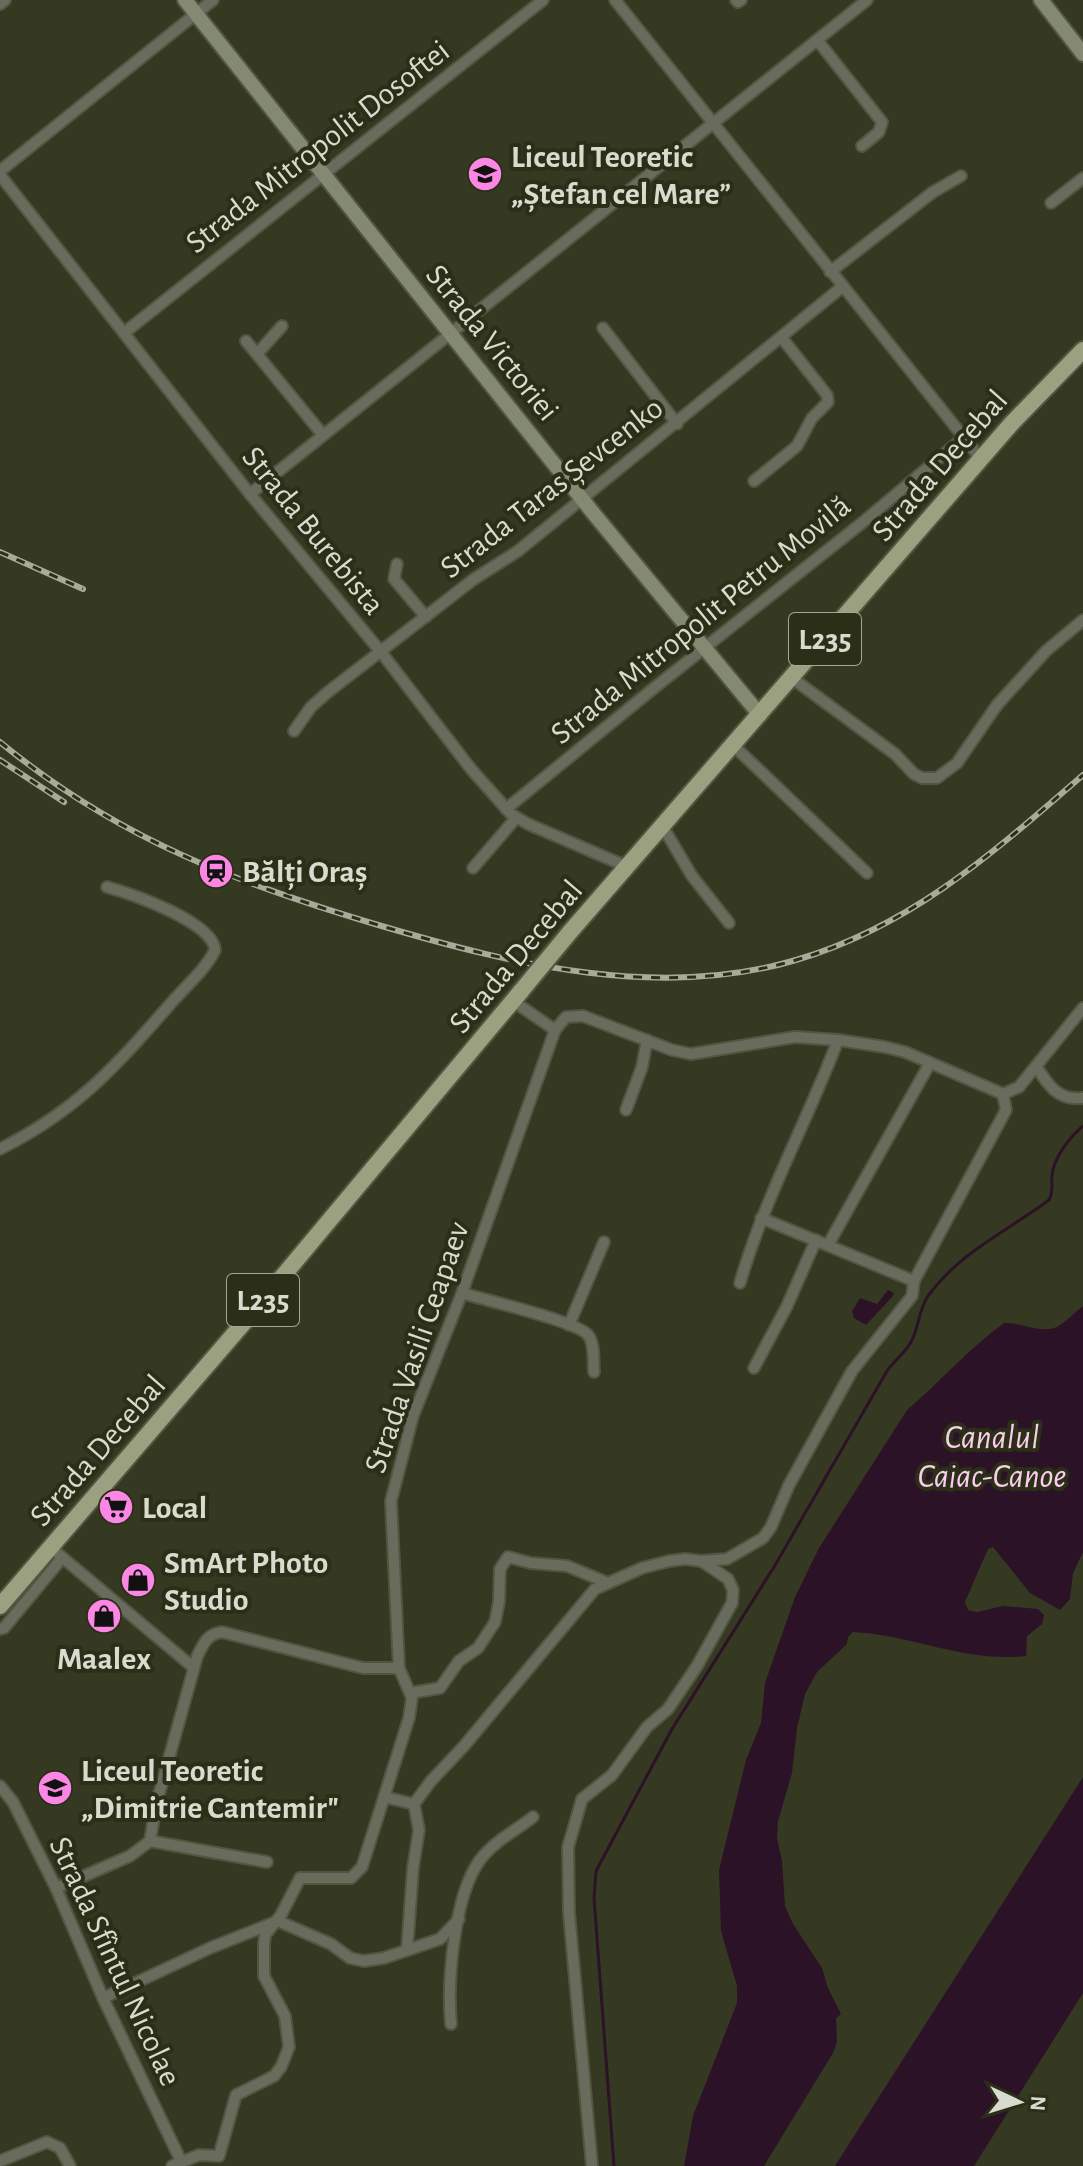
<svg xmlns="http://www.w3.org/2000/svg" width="1083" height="2166" viewBox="0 0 1083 2166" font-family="'Alegreya Sans',sans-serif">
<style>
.water{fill:#2c1227}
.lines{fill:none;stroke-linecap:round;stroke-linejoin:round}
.stream{stroke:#2c1227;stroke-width:3}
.street-casing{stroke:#525641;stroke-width:14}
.secondary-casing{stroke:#525641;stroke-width:18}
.primary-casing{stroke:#525641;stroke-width:20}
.street{stroke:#696c5c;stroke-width:10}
.secondary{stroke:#848971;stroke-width:14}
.primary{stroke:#9aa080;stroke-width:16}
.rail-casing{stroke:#a8ab9a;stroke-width:6}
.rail{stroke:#2b2f18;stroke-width:3;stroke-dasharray:9;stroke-linecap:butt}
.primary-bridge-casing{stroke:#525641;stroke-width:20;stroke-linecap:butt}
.primary-bridge{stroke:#9aa080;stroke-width:16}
.labels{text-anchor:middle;stroke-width:8;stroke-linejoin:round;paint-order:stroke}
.shield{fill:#2b2f18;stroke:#a4a797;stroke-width:2}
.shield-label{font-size:30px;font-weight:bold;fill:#d8dbcd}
.street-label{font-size:32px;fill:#d8dbcd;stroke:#2b2f18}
.poi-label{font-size:32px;font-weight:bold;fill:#d8dbcd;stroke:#2b2f18;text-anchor:start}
.water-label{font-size:34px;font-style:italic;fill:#facdef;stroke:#2b2f18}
</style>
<rect width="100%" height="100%" fill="#353922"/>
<!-- water -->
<g class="water">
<path d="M888,1290L894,1293L892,1297L866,1325L854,1318L852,1311L860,1298L877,1304Z"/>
<path d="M1083,1306V1552L1073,1573L1070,1599L1060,1610L1030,1593L993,1547L988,1549L965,1602L968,1610L977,1612L1003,1606L1038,1609L1044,1615L1042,1624L1027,1636L1026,1656C966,1663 912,1635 853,1632L848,1637L847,1644L817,1672L805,1694L797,1728L792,1773L778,1821L777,1838L782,1861L785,1906L793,1924L822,1968L828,1988L841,2014L836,2018L837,2042L833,2053L764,2166H684L693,2116L737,2003V1986L721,1931L719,1870L746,1760L761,1723L765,1683L795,1597L819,1548L907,1410C940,1382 968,1349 1004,1323C1021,1322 1040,1334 1057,1327C1066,1322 1075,1312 1083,1306Z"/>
<path d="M1083,1777V1993L974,2166H835Z"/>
</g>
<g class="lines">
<!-- stream -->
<path class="stream" d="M614,2166L594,1898L596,1871L672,1729L774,1567L887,1371C894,1361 905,1353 911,1342C919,1328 918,1311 928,1296C961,1251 1006,1232 1049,1200C1054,1191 1051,1185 1052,1175C1054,1157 1070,1137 1083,1126"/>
<!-- street casing -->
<g class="street-casing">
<g id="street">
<path d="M615,0L981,459"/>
<path d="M736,0L738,2L741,0"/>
<path d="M0,4L5,0"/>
<path d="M818,41L882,122L879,132L862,146"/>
<path d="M0,171L213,0"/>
<path d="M0,175L250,494L381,652L471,769L511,814L528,824L628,867"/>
<path d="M1051,203L1083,178"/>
<path d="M830,272L933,192L961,176"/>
<path d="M603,328L677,424"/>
<path d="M124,333L543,0"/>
<path d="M246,341L323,435"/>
<path d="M257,354L282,326"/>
<path d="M754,481L797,446L812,418L828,402L827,395L782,338"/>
<path d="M250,494L867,0"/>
<path d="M397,564L394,579L426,617"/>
<path d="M792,678L895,754L914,774L922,778H937L957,763L997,705L1046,651L1083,620"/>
<path d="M294,731L311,707L328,692L474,579L518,551L842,287"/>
<path d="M734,746L867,873"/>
<path d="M506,809L654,688L863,522L963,438"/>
<path d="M663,827L692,876L729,923"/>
<path d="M473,868L516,818"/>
<path d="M555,1030L566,1017L583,1016L672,1050L691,1054L795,1037L838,1040L885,1047L905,1052L1003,1094L1019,1087L1083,1008"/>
<path d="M1036,1066C1048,1085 1058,1101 1083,1098"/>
<path d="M626,1110L642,1067L647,1040"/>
<path d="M0,1149C78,1110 116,1066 172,1002C186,986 206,969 215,950C213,922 132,894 107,887"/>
<path d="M761,1218L914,1281"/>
<path d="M828,1245L930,1063"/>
<path d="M740,1283C764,1199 807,1122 838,1040"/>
<path d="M462,1293C484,1300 577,1321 588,1335C595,1343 593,1362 594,1372"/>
<path d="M569,1325L604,1242"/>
<path d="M754,1368L787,1306L816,1240"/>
<path d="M50,1547L194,1668"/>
<path d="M0,1629L4,1628L62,1558"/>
<path d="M410,1693L440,1688L459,1661L478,1648L495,1622L499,1602L500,1569L508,1557L531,1563L567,1566L608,1583"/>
<path d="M0,1786L13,1802L56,1888L103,1998L181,2161"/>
<path d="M384,1797L414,1804L431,1781L464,1746L595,1589L642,1568L669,1561L685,1559L701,1561L727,1559L763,1538L771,1527L789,1485L852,1371L912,1296L914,1281L1006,1110L1003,1094"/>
<path d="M150,1841L267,1862"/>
<path d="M56,1888L130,1856L150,1841L156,1805L197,1657C203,1644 207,1634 222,1632L363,1668H399"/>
<path d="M407,1950L413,1868L419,1830L414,1804"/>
<path d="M103,1998L210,1948L278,1921L331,1944L350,1958L364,1961L384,1958L440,1939L459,1919"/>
<path d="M451,2024C447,1982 454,1895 480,1860C493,1842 515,1831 533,1817"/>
<path d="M219,2156L236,2095L274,2076L281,2067L289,2047L285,2016L264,1976V1945L265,1935L281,1915L300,1878H351L362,1867L409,1718L412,1698L399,1668L391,1501L413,1416L462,1293L555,1030L513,1001"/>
<path d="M0,2161L47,2142L60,2148L70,2166"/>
<path d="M172,2166L199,2155L219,2156"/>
<path d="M592,2166L569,1913L568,1847L582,1799L612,1775L647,1727L668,1709L697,1666L732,1603L733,1590L728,1579L703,1562"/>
</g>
</g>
<!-- secondary casing -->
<g class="secondary-casing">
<g id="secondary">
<path d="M185,0L594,514L760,715"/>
<path d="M1041,0L1083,54"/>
</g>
</g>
<!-- primary casing -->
<g class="primary-casing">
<g id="primary">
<path d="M570,932L1012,423L1083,350"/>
<path d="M0,1606L247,1319L522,990"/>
</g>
</g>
<!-- street -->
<use href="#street" class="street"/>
<!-- secondary -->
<use href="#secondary" class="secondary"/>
<!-- primary -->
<use href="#primary" class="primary"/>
<!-- rail casing -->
<g class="rail-casing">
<g id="rail">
<path d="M0,552L83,589"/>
<path d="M0,742C119,840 239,884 385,927C515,965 661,1000 796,960C912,926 994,852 1083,775"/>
<path d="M0,760L64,802"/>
</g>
</g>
<!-- rail -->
<use href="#rail" class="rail"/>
<!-- primary-bridge casing -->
<g class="primary-bridge-casing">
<path id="primary-bridge" d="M522,990L570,932"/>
</g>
<!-- primary-bridge -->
<use href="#primary-bridge" class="primary-bridge"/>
</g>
<!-- icons -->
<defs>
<g id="school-disc" transform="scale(1.8)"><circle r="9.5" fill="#fb86e4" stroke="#2b2f18"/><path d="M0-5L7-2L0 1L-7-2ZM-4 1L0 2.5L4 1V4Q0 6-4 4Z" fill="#111"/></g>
<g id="station-disc" transform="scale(1.8)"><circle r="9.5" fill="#fb86e4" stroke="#2b2f18"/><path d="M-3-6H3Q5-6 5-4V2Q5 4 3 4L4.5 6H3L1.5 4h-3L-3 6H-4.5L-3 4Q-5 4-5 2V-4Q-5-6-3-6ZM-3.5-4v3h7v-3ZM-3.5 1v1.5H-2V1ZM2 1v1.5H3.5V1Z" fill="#111"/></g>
<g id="supermarket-disc" transform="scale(1.8)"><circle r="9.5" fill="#fb86e4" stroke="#2b2f18"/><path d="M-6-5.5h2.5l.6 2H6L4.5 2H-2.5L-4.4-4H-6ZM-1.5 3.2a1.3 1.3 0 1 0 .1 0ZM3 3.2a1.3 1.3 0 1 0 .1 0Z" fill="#111"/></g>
<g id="shop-disc" transform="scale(1.8)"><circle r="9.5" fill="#fb86e4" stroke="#2b2f18"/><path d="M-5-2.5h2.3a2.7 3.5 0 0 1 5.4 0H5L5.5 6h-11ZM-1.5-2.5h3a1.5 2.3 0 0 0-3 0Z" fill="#111"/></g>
</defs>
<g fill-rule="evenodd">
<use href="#school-disc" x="485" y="174"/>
<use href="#station-disc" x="216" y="871"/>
<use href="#supermarket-disc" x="116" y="1507"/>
<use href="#shop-disc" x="138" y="1580"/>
<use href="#shop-disc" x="104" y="1616"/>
<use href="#school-disc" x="55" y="1788"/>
</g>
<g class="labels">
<!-- shield labels -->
<g class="shield">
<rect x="789" y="613" width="72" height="52" rx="6"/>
<rect x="227" y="1274" width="72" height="52" rx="6"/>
</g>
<g class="shield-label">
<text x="825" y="649">L235</text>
<text x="263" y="1310">L235</text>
</g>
<!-- street labels -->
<g class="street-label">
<text transform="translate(317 146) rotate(-38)" y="11">Strada Mitropolit Dosoftei</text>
<text transform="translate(493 342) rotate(51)" y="11">Strada Victoriei</text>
<text transform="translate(939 465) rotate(-49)" y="11">Strada Decebal</text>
<text transform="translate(551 487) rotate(-38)" y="11">Strada Taras Șevcenko</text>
<text transform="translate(314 530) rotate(51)" y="11">Strada Burebista</text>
<text transform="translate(700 619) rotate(-39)" y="11">Strada Mitropolit Petru Movilă</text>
<text transform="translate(515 956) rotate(-50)" y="11">Strada Decebal</text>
<text transform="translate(416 1347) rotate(-71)" y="11">Strada Vasili Ceapaev</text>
<text transform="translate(97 1450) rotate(-49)" y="11">Strada Decebal</text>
<text transform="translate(116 1961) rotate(65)" y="11">Strada Sfîntul Nicolae</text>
</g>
<!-- poi labels -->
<g class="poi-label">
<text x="511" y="167">Liceul Teoretic<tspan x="511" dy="37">„Ștefan cel Mare”</tspan></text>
<text x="242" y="882">Bălți Oraș</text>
<text x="142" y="1518">Local</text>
<text x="164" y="1573">SmArt Photo<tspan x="164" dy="37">Studio</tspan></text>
<text x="104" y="1669" text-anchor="middle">Maalex</text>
<text x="81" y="1781">Liceul Teoretic<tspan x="81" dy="37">„Dimitrie Cantemir"</tspan></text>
</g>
<!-- water labels -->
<g class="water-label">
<text x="992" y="1448">Canalul<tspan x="992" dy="39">Caiac-Canoe</tspan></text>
</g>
</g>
<!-- north arrow -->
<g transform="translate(1019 2102) rotate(94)" stroke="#2b2f18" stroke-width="6" paint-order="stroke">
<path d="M0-6L14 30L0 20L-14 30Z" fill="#d8dbcd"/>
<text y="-12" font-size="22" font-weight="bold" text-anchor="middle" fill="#d8dbcd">N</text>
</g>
</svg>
